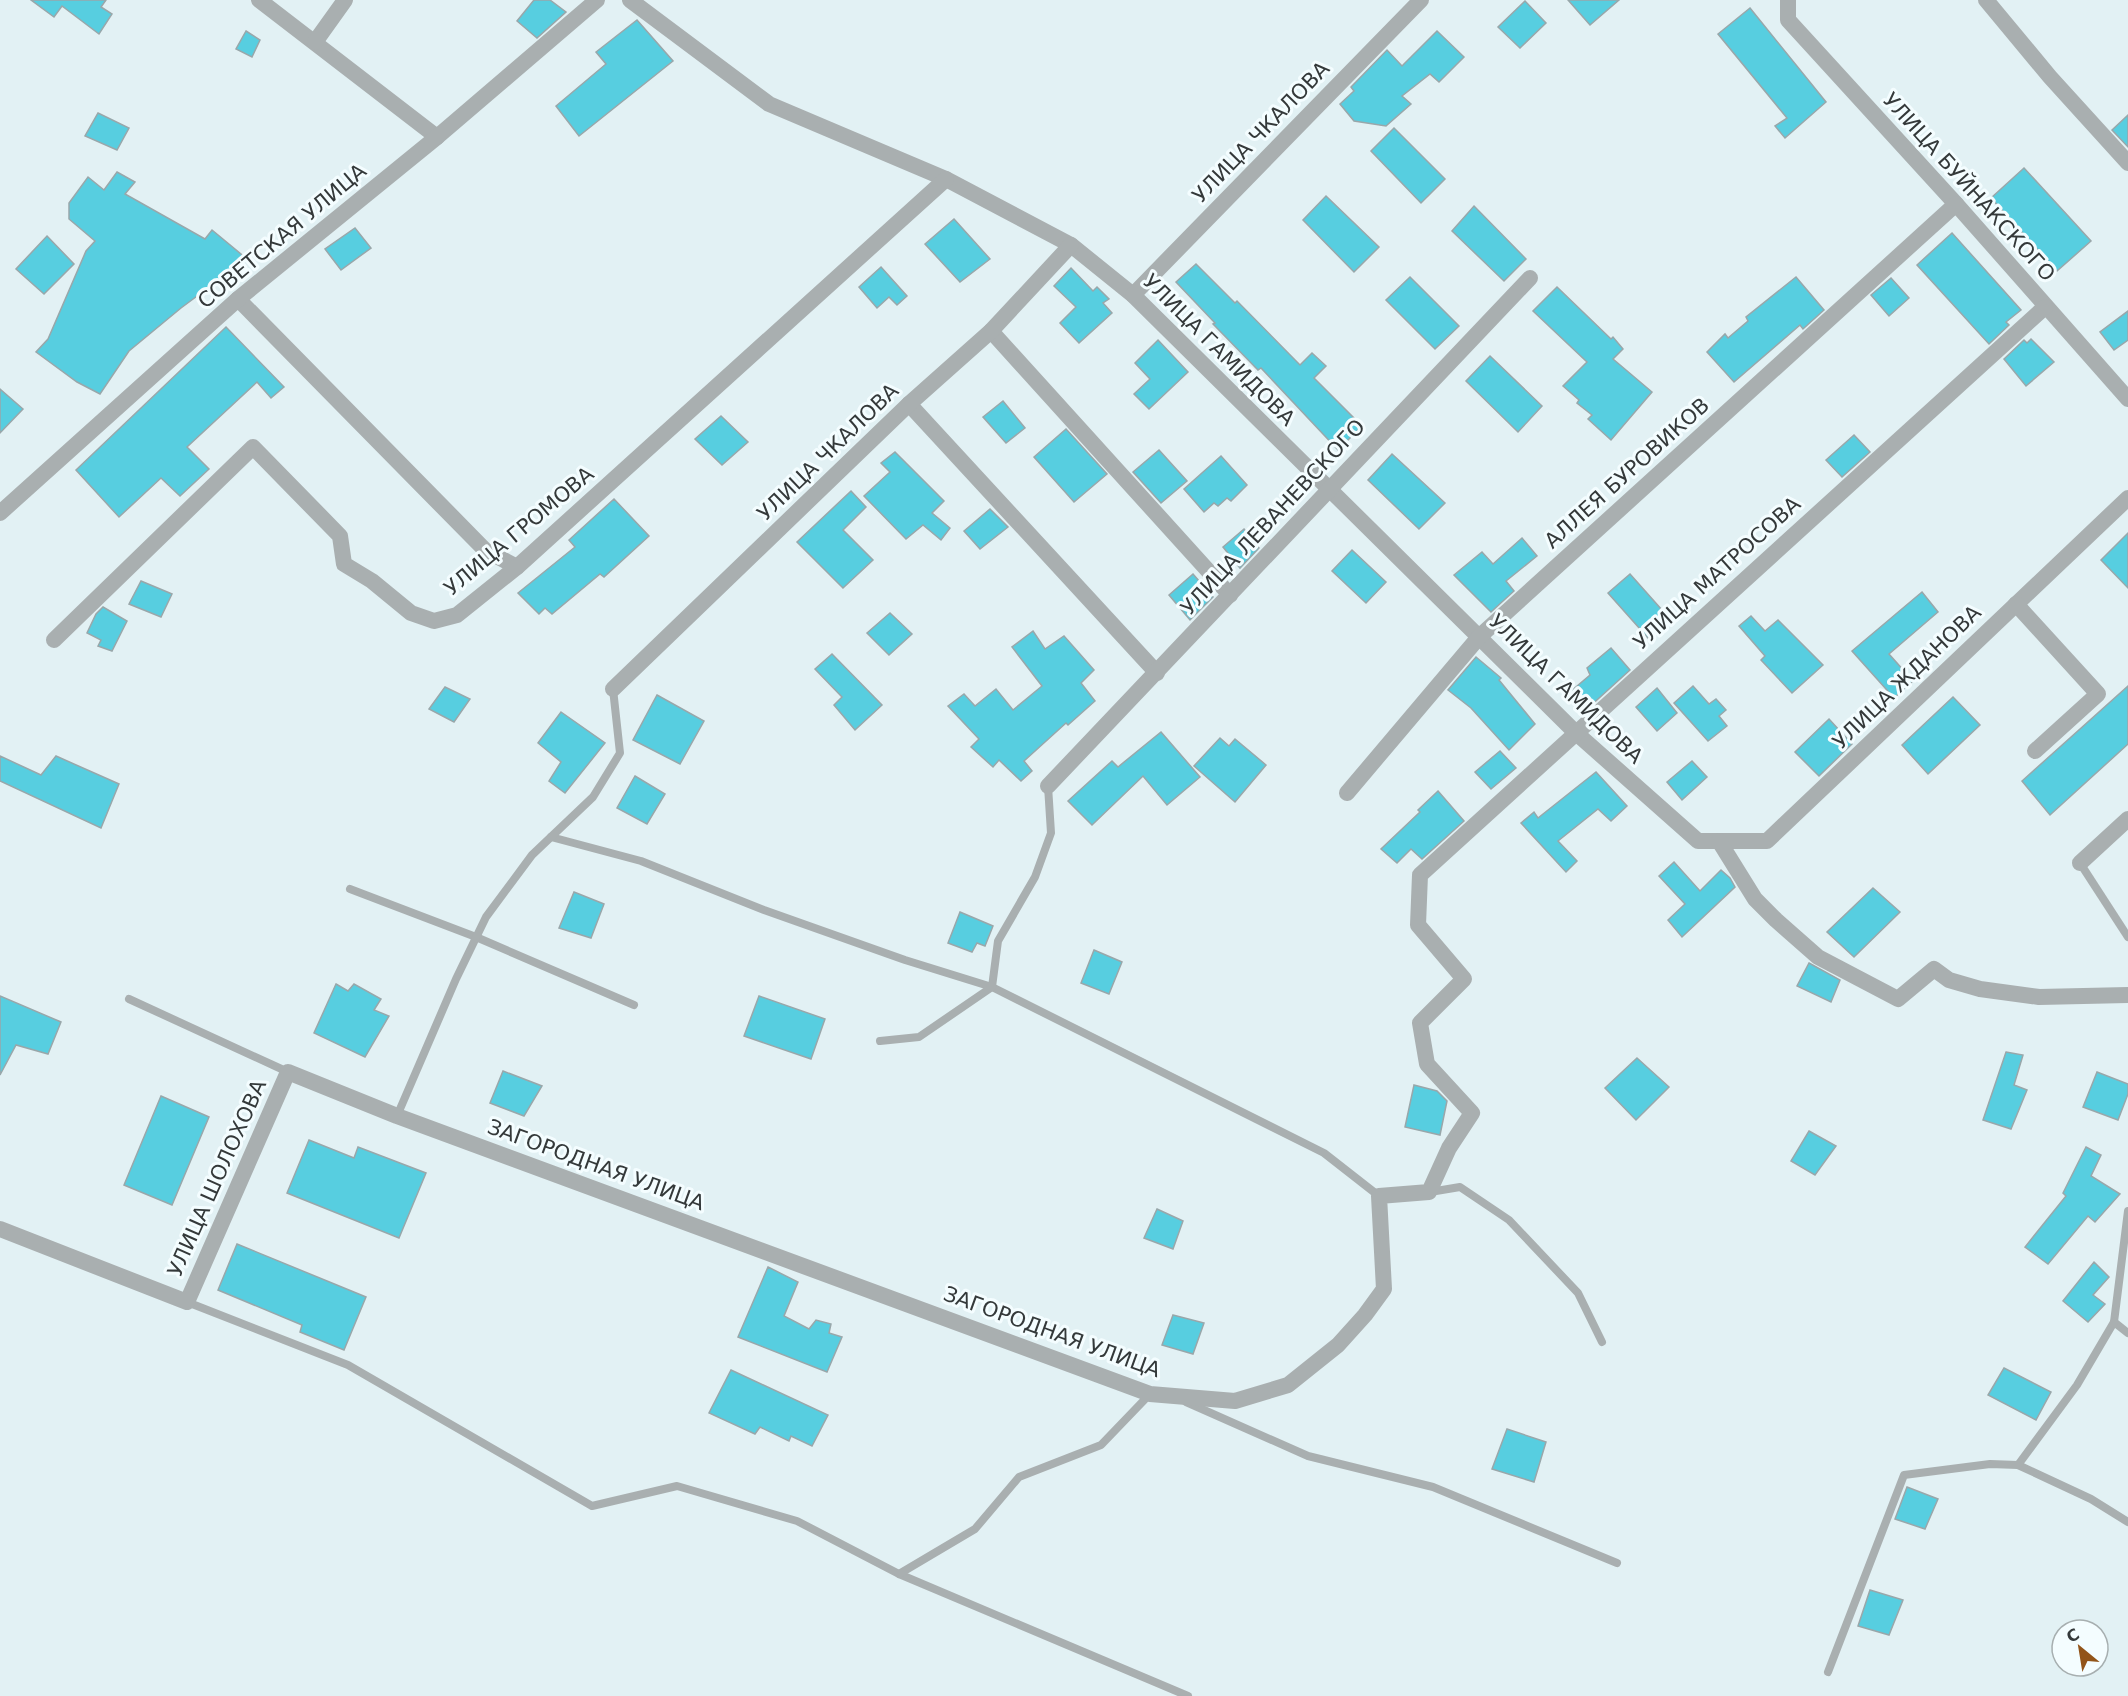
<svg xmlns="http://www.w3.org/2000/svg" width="2128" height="1696" viewBox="0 0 2128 1696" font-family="'DejaVu Sans',sans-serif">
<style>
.building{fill:#57cee0;stroke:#99a7aa;stroke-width:1.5}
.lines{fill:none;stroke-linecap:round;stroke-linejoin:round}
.lane{stroke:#a9afb0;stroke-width:8}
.street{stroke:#a9afb0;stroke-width:16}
.labels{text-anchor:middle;stroke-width:6;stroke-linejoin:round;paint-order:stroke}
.street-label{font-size:21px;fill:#34393a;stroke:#f4fdff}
</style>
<rect width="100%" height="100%" fill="#e2f1f4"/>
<!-- building -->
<g class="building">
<path d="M31,0H106L101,7L112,14L99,34L62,6L54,17Z"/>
<path d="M534,0H550L566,12L537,38L517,21Z"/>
<path d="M1568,0H1619L1590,25Z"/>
<path d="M1525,1L1546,23L1520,48L1498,27Z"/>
<path d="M1750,8L1826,102L1785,138L1775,126L1787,118L1718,34Z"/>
<path d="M637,20L673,61L579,136L556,106L606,64L596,52Z"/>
<path d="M246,31L260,40L252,57L236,49Z"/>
<path d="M1437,31L1464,57L1439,82L1430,74L1402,96L1411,104L1386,126L1354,121L1340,104L1354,91L1351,87L1387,50L1402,66Z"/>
<path d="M98,113L129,128L117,150L85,136Z"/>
<path d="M2128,115V147L2112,130Z"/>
<path d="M1394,128L1445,179L1421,203L1371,151Z"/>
<path d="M2024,168L2091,241L2057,271L1991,198Z"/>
<path d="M117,172L135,182L125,194L205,239L212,230L247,259L181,308L129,351L100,394L77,382L36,352L48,339L86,251L95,241L69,219V203L88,177L104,190Z"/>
<path d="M1326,196L1379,247L1354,272L1303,220Z"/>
<path d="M1474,206L1526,259L1504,281L1452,231Z"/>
<path d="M954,219L990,259L960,282L925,244Z"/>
<path d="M355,228L371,248L341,270L325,249Z"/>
<path d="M1952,233L2021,310L2006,322L2009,325L1989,344L1917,265Z"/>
<path d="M47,236L74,264L44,294L16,269Z"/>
<path d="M1196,264L1235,303L1237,301L1300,365L1312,353L1326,366L1314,378L1362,426L1338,450L1261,368L1258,370L1213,324L1215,323L1176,282Z"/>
<path d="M881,267L907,296L897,305L889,297L877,308L859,287Z"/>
<path d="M1071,268L1093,291L1097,287L1109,299L1103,303L1112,313L1079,343L1060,323L1076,307L1054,286Z"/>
<path d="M1410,277L1459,326L1435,349L1386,300Z"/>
<path d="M1796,277L1824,310L1803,329L1800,325L1734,382L1707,352L1725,334L1728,338L1748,321L1746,317Z"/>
<path d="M1891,278L1909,298L1889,316L1871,295Z"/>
<path d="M1557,287L1611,339L1613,337L1623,349L1613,359L1652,392L1611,440L1588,419L1592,415L1577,403L1579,400L1563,386L1587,362L1533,311Z"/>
<path d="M2128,311V340L2114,350L2100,332Z"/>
<path d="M226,327L284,387L271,398L257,382L187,447L209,469L180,496L161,478L119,517L76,470Z"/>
<path d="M2031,339L2054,362L2026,386L2004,359L2024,340L2027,343Z"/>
<path d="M1158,340L1188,372L1149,409L1134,394L1150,379L1135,363Z"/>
<path d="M1490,356L1542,406L1518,432L1466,381Z"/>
<path d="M0,389L23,409L0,433Z"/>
<path d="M1003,401L1025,428L1006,443L983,417Z"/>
<path d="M721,416L748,442L722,465L695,439Z"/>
<path d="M1066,429L1107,474L1074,502L1034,457Z"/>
<path d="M1854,435L1870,452L1842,477L1826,460Z"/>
<path d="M1159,450L1187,481L1161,503L1133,472Z"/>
<path d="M895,452L944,501L932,513L950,528L941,540L923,525L906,539L864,496L890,472L881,463Z"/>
<path d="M1392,454L1445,503L1419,529L1368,480Z"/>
<path d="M1221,456L1247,485L1231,501L1227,498L1218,506L1214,503L1204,512L1184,489Z"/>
<path d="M851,491L866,507L843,530L873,560L843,588L797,542Z"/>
<path d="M614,499L649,536L604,577L600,574L552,614L545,608L539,614L518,593L575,547L569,540Z"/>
<path d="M990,509L1008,527L980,549L964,531Z"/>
<path d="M1244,529L1259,548L1240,568L1223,547Z"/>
<path d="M2128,533V588L2101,560Z"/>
<path d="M1522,538L1537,556L1506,581L1514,591L1491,612L1454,575L1482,552L1493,564Z"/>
<path d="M1352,550L1386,582L1366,603L1332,571Z"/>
<path d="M1193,574L1213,597L1190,620L1169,595Z"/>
<path d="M1630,574L1670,619L1648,638L1608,593Z"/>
<path d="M141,581L172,594L161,617L129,604Z"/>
<path d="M1922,592L1938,612L1889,654L1913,681L1894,698L1852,651Z"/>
<path d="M103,607L127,621L112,651L98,646L101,640L87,633L96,614Z"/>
<path d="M890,613L912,634L889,655L867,633Z"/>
<path d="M1751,616L1765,631L1778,620L1823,665L1792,693L1761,660L1765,656L1739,626Z"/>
<path d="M1033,631L1045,649L1064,636L1094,670L1081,683L1095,701L1068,725L1066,723L1024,761L1032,771L1021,781L999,760L993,767L971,747L979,739L948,706L964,694L975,706L996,689L1013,710L1042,686L1012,647Z"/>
<path d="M1611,648L1630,670L1587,709L1570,692L1590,675L1587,668Z"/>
<path d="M832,654L882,705L855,730L834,705L842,697L815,669Z"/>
<path d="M1476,657L1501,678L1499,680L1535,724L1509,750L1471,708L1448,690Z"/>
<path d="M1693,686L1709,704L1716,699L1726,710L1719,716L1727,726L1708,741L1674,703Z"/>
<path d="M2128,686V744L2050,815L2022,781Z"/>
<path d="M445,687L470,699L454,722L429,709Z"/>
<path d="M1657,688L1677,713L1657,731L1636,707Z"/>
<path d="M657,695L704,721L680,764L633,740Z"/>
<path d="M1953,697L1980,725L1928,774L1902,745Z"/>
<path d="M561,712L605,743L565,793L549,781L561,762L538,743Z"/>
<path d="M1829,719L1852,744L1819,776L1795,752Z"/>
<path d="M1161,732L1200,777L1167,805L1143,776L1092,825L1068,801L1112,761L1118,767Z"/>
<path d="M1220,738L1229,746L1235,739L1266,765L1235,802L1194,766Z"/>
<path d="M1500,751L1516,768L1491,789L1475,772Z"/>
<path d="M0,756L41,775L56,756L119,784L101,828L0,781Z"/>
<path d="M1692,761L1707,777L1682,800L1667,782Z"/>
<path d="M1596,772L1627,806L1611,821L1598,809L1558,841L1577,861L1566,872L1521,823L1534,812L1538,818Z"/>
<path d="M635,776L665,794L647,824L617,808Z"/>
<path d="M1438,791L1464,821L1422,859L1411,849L1397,863L1381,849L1420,812L1418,810Z"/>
<path d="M1674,862L1700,891L1721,870L1730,878L1735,887L1682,937L1668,920L1685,904L1659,876Z"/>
<path d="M1873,888L1900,912L1854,957L1827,932Z"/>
<path d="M574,892L604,904L591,938L559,928Z"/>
<path d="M960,912L993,926L985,946L977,943L972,952L948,943Z"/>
<path d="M1094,950L1122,962L1109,994L1081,983Z"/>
<path d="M1809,963L1840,980L1831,1002L1797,986Z"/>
<path d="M336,984L348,991L354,984L381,999L374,1010L389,1016L365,1057L314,1033Z"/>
<path d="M0,996L61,1022L48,1054L16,1045L0,1075Z"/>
<path d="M759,996L825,1019L811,1059L744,1036Z"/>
<path d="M2006,1052L2023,1055L2014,1085L2027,1090L2011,1129L1983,1120Z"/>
<path d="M1637,1058L1669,1087L1636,1120L1605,1088Z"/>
<path d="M503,1071L542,1086L524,1116L490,1103Z"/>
<path d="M2097,1072L2128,1084V1094L2118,1120L2083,1107Z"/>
<path d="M1414,1085L1437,1091L1447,1101L1440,1135L1405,1127Z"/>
<path d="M161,1096L209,1117L172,1205L124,1185Z"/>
<path d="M1809,1131L1836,1146L1815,1175L1791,1161Z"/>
<path d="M309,1140L354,1158L358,1147L426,1173L399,1238L287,1193Z"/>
<path d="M2086,1147L2101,1155L2091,1176L2120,1194L2095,1222L2088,1216L2048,1264L2025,1247L2066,1196L2063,1193Z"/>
<path d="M1157,1209L1183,1221L1173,1249L1144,1238Z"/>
<path d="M237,1244L366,1297L344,1350L300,1332L302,1325L218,1290Z"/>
<path d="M2094,1262L2109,1277L2093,1295L2105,1304L2088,1322L2063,1301Z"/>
<path d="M768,1267L798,1282L784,1316L809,1329L816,1320L831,1324L829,1333L842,1337L827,1372L738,1337Z"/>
<path d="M1173,1315L1204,1323L1193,1354L1162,1345Z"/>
<path d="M2004,1368L2051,1392L2036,1420L1988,1395Z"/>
<path d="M731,1370L828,1415L812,1446L791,1436L789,1441L760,1427L755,1434L709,1413Z"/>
<path d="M1507,1429L1546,1442L1534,1482L1492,1469Z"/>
<path d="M1907,1487L1938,1499L1925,1529L1895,1519Z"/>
<path d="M1870,1590L1903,1600L1889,1635L1858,1626Z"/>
</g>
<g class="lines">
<!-- lane -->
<g class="lane">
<path d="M551,837L641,861L764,910L905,960L992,987L1324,1153L1379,1196"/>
<path d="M2080,863L2128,937"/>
<path d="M350,889L476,937L634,1005"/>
<path d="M129,999L288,1072"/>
<path d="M880,1041L919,1037L992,987L998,941L1035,877L1051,833L1048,786"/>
<path d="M397,1116L456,979L486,917L532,855L593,797L620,753L613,689"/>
<path d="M1430,1192L1460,1187L1509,1220L1578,1293L1602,1342"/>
<path d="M2128,1211L2114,1322L2128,1333"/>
<path d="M187,1302L348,1365L592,1506L677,1486L797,1521L899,1574L1188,1696"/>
<path d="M1186,1402L1308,1456L1433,1487L1617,1563"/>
<path d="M2018,1465L2091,1499L2128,1522"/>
<path d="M899,1574L975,1529L1019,1477L1101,1445L1150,1394"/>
<path d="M1828,1672L1904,1475L1990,1464L2018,1465L2077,1385L2114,1322"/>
</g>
<!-- street -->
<g class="street">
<path d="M259,0L437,137"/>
<path d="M630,0L769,104L946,179L1071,245L1133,295L1575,732L1698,841H1767L2128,498"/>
<path d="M1788,0V20L1956,204L2128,399"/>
<path d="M1986,0L2050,77L2128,163"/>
<path d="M315,42L345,0"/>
<path d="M1133,295L1421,0"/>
<path d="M238,299L485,550L517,567"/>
<path d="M991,331L1230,595"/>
<path d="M909,404L1157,673"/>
<path d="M0,513L238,299L437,137L597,0"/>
<path d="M2016,604L2098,694L2035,751"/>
<path d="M54,640L253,447L340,536L344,564L372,581L411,613L434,621L457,615L517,567L946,179"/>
<path d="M613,689L909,404L991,331L1071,245"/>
<path d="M1048,786L1530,278"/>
<path d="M1347,793L1479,637L1956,204"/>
<path d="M1719,841L1755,899L1776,920L1818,957L1898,999L1934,969L1949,980L1980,989L2039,997L2128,995"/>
<path d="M2080,863L2128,819"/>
<path d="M0,1229L187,1302L288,1072L397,1116L1150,1394L1235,1401L1288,1385L1338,1345L1365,1315L1384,1289L1379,1196L1429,1192L1449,1148L1472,1113L1427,1064L1420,1023L1464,979L1418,925L1420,875L2045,307"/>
</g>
</g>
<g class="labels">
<!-- street labels -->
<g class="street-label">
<text transform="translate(1261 132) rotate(-46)" y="7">УЛИЦА ЧКАЛОВА</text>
<text transform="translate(1969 187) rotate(48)" y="7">УЛИЦА БУЙНАКСКОГО</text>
<text transform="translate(282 236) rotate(-40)" y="7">СОВЕТСКАЯ УЛИЦА</text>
<text transform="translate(1219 350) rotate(45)" y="7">УЛИЦА ГАМИДОВА</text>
<text transform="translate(828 452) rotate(-44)" y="7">УЛИЦА ЧКАЛОВА</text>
<text transform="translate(1627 473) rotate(-42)" y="7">АЛЛЕЯ БУРОВИКОВ</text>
<text transform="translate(1273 517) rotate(-47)" y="7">УЛИЦА ЛЕВАНЕВСКОГО</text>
<text transform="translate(519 531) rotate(-40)" y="7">УЛИЦА ГРОМОВА</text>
<text transform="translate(1717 573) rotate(-42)" y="7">УЛИЦА МАТРОСОВА</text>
<text transform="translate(1907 677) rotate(-44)" y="7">УЛИЦА ЖДАНОВА</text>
<text transform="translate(1566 689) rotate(44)" y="7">УЛИЦА ГАМИДОВА</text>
<text transform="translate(596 1165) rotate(20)" y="7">ЗАГОРОДНАЯ УЛИЦА</text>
<text transform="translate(217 1178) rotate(-66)" y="7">УЛИЦА ШОЛОХОВА</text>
<text transform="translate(1052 1332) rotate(20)" y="7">ЗАГОРОДНАЯ УЛИЦА</text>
</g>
</g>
<!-- north arrow -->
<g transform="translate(2080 1648) rotate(330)"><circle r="28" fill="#f4fdff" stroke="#a7afb0" stroke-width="1.5"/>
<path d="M0-4.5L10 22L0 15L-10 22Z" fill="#925419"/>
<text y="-9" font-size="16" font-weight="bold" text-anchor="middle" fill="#34393a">С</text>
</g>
</svg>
